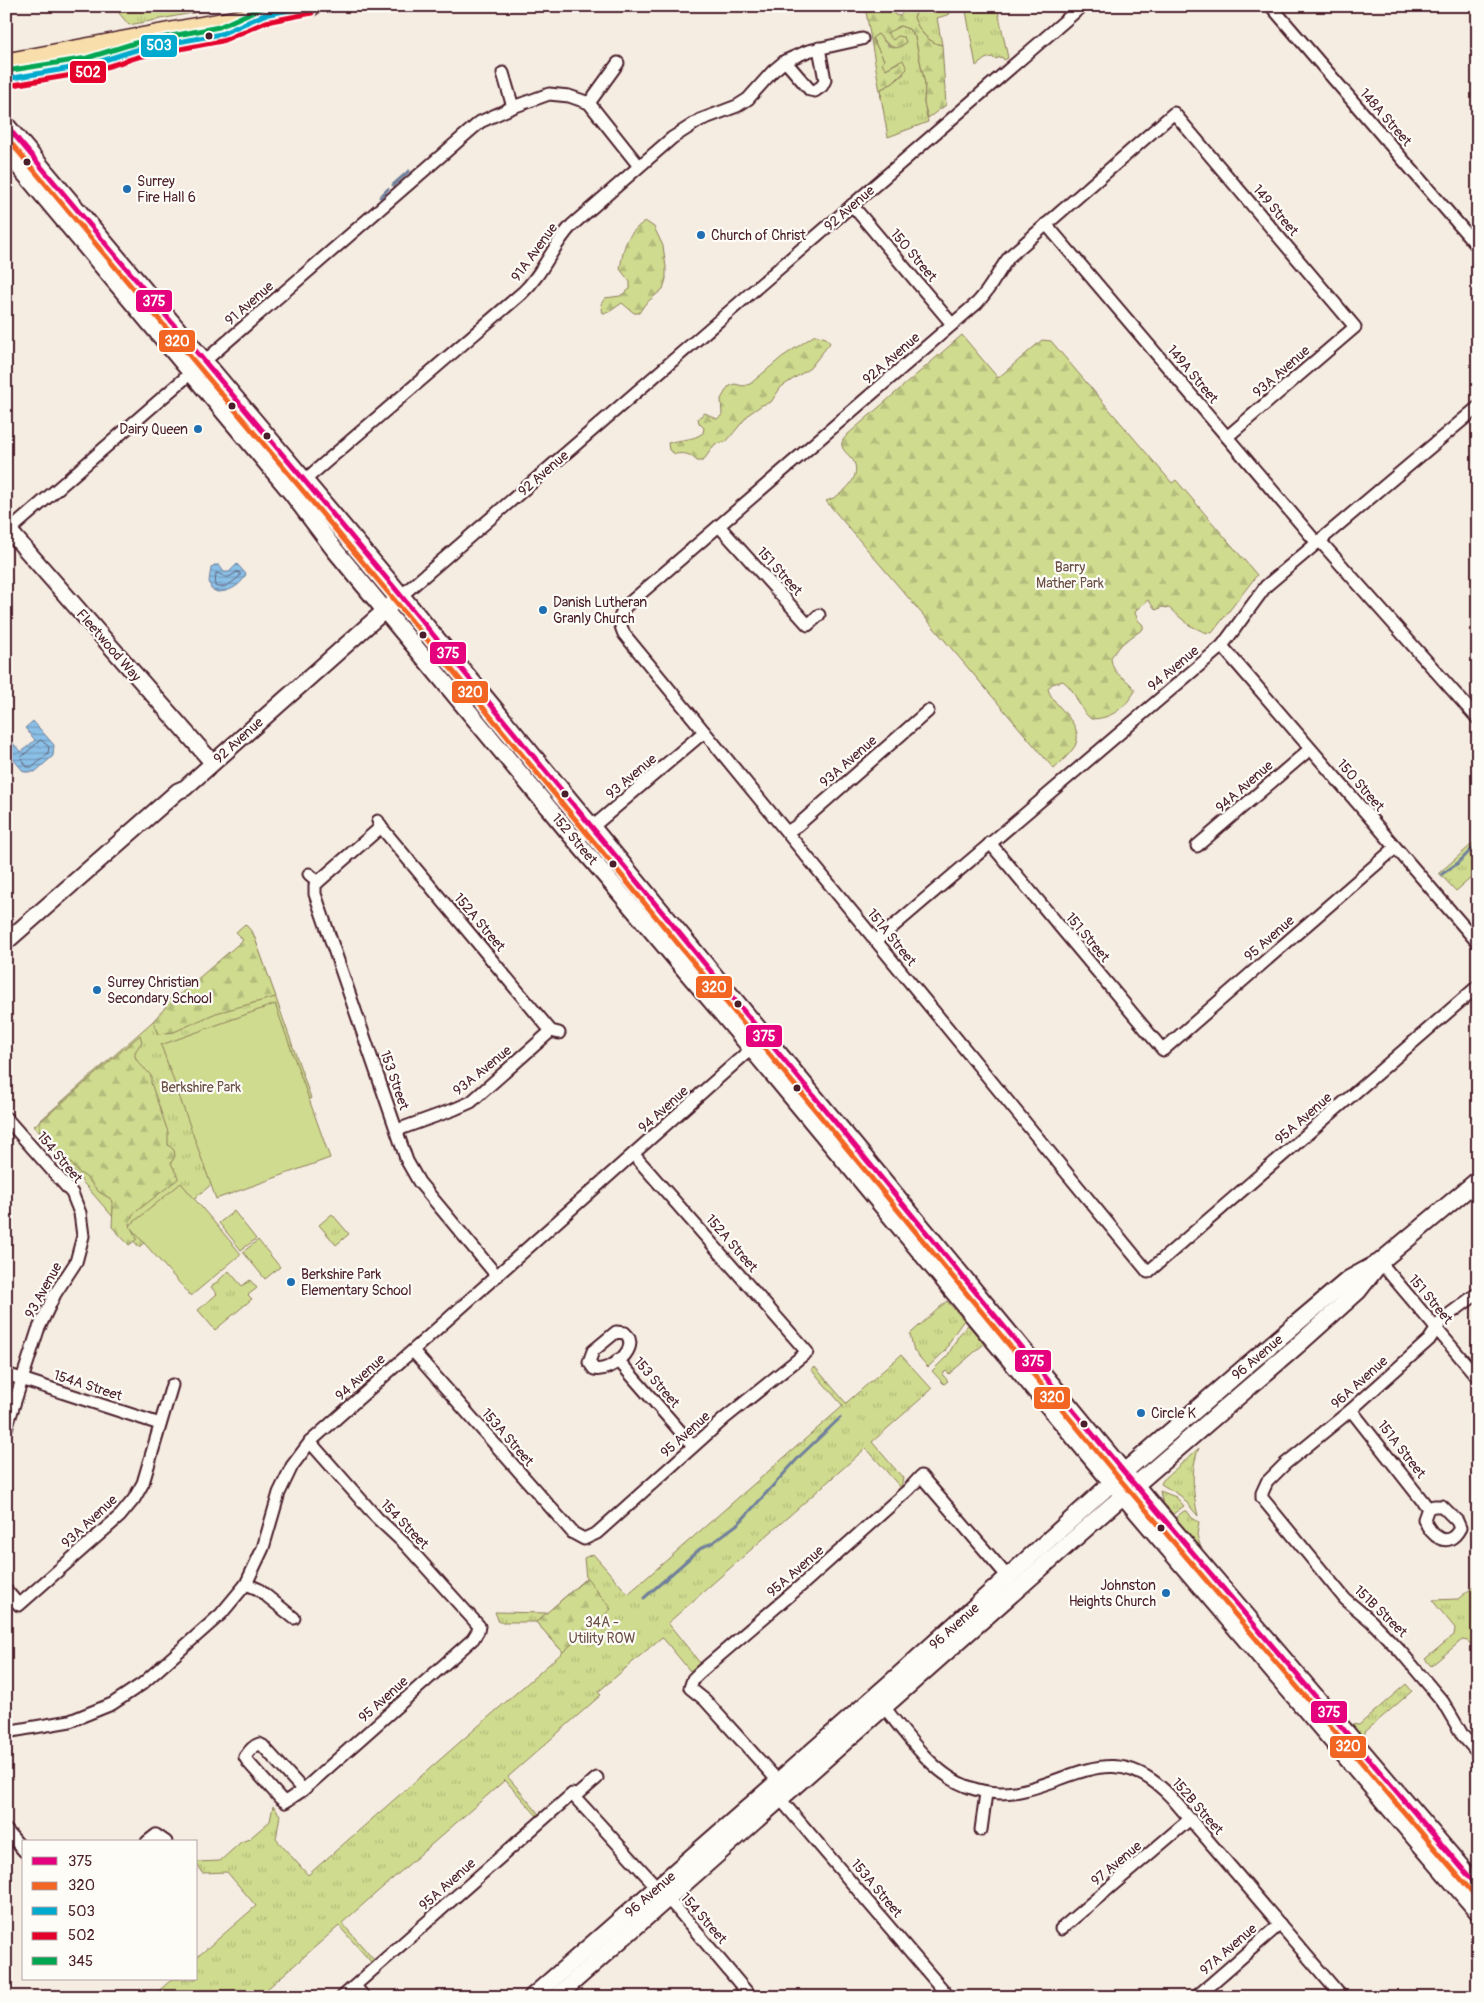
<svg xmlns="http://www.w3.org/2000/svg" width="1484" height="2003" viewBox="0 0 1484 2003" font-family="Pangolin,sans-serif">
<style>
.grass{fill:url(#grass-tufts);stroke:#8c7d5c}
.forest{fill:url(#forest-firs);stroke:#8c7d5c}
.pitch{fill:#cfdb8e;stroke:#8c7d5c}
.water{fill:url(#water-rules);stroke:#70809c}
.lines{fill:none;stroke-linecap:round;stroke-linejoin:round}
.shore{stroke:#645f76;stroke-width:1}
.stream{stroke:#70809c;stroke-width:3}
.minor-casing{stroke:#4a1f2b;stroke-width:15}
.tertiary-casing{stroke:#4a1f2b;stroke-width:19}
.secondary-casing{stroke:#4a1f2b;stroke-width:20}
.primary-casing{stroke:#4a1f2b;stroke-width:22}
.minor{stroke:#fdfcf7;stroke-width:11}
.tertiary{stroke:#fdfcf7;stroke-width:15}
.secondary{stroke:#fdfcf7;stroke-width:16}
.primary{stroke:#f8deab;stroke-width:19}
.bus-1-casing{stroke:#fdfcf7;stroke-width:9}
.bus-2-casing{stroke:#fdfcf7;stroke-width:9}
.bus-3-casing{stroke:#fdfcf7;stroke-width:9}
.bus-4-casing{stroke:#fdfcf7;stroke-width:9}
.bus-5-casing{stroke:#fdfcf7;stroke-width:9}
.bus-1{stroke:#e5007d;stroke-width:5}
.bus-2{stroke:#f26522;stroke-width:5}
.bus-3{stroke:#00a9ce;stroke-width:5}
.bus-4{stroke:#e4002b;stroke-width:5}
.bus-5{stroke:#00a651;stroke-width:5}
.bus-dot{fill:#4a1f2b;stroke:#fdfcf7;stroke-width:2}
.poi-dot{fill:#1f6fb2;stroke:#fdfcf7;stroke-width:2}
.labels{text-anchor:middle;stroke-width:4.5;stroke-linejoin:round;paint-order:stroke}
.street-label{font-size:14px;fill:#4a1f2b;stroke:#fdfcf7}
.poi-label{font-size:14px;fill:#4a1f2b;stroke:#fdfcf7;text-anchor:start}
.park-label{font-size:14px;fill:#6b4e44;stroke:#fdfcf7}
.line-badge{stroke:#fdfcf7;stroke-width:2}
.badge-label{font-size:14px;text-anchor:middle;font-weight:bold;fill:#fff}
</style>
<defs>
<pattern id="grass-tufts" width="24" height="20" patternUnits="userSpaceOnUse" patternTransform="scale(1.25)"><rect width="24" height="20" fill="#cfdb8e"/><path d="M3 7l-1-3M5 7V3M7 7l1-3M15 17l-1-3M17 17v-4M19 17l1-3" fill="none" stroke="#b3bc7b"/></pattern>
<pattern id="forest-firs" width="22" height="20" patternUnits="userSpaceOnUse" patternTransform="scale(1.25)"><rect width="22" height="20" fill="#cfdb8e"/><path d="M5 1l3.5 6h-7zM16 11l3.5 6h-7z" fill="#b3bc7b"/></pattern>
<pattern id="water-rules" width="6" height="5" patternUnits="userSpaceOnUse" patternTransform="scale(1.25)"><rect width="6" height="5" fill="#8ac0e7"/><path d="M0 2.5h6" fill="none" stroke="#739bbb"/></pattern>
</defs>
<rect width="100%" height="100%" fill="#f6ede2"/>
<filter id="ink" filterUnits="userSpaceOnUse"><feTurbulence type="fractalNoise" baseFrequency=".02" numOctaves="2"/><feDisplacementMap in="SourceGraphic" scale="10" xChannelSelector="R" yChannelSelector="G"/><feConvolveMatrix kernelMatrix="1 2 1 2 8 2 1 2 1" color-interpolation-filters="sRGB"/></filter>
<g filter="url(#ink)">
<!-- grass -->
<g class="grass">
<path d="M113,6H204L208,10L129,25Z"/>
<path d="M920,6H949L948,11L950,14L937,18L942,45C928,43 918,30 914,17Z"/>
<path d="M969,6H997L1008,58L1004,60L1002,57L995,59L992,57L985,59L976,66L966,11Z"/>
<path d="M900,26L909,29L915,37L925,84L924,103L928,122L888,137L881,97V89L893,83L904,74L898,62L886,69L882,64L884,60L872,38L874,35L878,34L889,47L893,40L886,33Z"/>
<path d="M1478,839V872L1456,891L1439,873Z"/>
<path d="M253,933L311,1098L139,1247L34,1126Z"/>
<path d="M332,1214L349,1234L336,1245L319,1225Z"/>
<path d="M229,1271L242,1286L250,1280L257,1288L248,1295L252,1299L215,1330L198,1310L217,1294L211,1287Z"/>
<path d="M947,1301L964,1320L954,1334L945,1351L928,1367L914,1351L910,1334Z"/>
<path d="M968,1325L984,1344L949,1374L946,1371L942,1374L948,1381L944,1384L932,1371L948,1355L959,1335Z"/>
<path d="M901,1355L932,1389L872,1442L903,1478L901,1488L866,1448L668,1623L700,1663L690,1671L662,1637L598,1692L601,1695L508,1777L539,1814L537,1816L505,1780L342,1923L374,1960L371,1962L339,1926L258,1997H152L172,1979H196V1958L256,1906L227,1872L202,1873L196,1862L220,1861L241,1842L249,1839L270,1821L273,1806L280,1815L276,1839L308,1875L563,1652L536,1622H499L495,1612L547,1613L586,1578L584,1558L593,1554L628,1594L843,1406L811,1369L815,1367L846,1403Z"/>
<path d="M1199,1448C1190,1469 1193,1494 1198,1516L1181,1496L1161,1484L1163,1480Z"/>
<path d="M1160,1491L1176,1497L1184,1506L1173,1514L1162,1501Z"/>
<path d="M1184,1511H1187L1192,1518L1199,1522L1197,1535L1201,1548L1175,1518Z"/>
<path d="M1478,1583L1477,1653L1468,1641L1462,1640L1431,1666L1425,1659L1454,1635L1455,1628L1432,1600L1458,1599Z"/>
<path d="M1406,1684L1412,1691L1365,1732L1364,1741L1350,1724L1359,1725Z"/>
</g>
<!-- forest -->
<g class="forest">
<path d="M865,6H892L895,15L900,16L905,9V6H920L914,17C918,30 928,43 942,45L946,105L928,118L924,103L925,84L915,37L909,29L900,26L887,33L893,40L898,36L904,37L906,42C895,55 887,43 878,34L872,38L884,60L882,64L886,69L903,60L907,69L893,83L881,89V97Z"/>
<path d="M645,221L654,227L663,246L666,267V279L663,289L645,304L639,313H634L622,303L609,312L603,313L601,304L605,298L620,296L630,289V282L620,269C624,246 625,236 645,221Z"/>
<path d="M815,335L826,338L830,343L810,368L781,387L771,402L762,405L749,414L726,442L715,444L703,461H697C689,453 685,453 675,454L669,450L668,443C680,439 692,441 703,433L704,428L699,423L698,418L705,413L717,419L722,415L721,399L728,387L735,384L743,386L750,384L782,357Z"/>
<path d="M962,335L998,378L1042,340L1051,341L1172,483L1176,480L1257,575L1212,633L1204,632L1189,625L1169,608L1162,607L1156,610L1148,600L1137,609L1135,613L1138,620L1143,625V629L1123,643L1111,657C1112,678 1128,676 1135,691C1125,708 1111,719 1091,719C1076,707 1078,692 1063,681L1052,684L1048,689C1053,707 1086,724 1075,746C1070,754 1061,762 1054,769L826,501C840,497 862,479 854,462C851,456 844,453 842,446C841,441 844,439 847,435Z"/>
<path d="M245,924L253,933L276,997L216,1013L174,1032L158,1034L153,1021L164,1009L170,998L173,1000L243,940L236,932Z"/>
<path d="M140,1035L142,1042C140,1045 136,1049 135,1053C133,1061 147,1069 151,1076V1083L168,1132V1145L174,1150L175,1156L171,1163L178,1177V1179L133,1214L129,1224L137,1239L129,1245L112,1227L113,1207L111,1199L99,1192L86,1177L78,1172L61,1150L40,1131V1122Z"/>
<path d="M587,1578L611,1609L563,1652L536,1622Z"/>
</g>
<!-- pitch -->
<g class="pitch">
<path d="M275,1004L330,1158L216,1199L161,1045Z"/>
<path d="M181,1183L241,1254L191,1296L129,1226Z"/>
<path d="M234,1211L256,1239L241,1250L219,1223Z"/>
<path d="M258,1240L280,1267L265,1279L243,1252Z"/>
</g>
<!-- water -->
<g class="water">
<path d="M237,564L246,574C241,586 229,592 217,592L211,589L209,581L211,568L214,565H219L224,572H229Z"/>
<path d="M33,721L54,745L53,756L35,772H24L6,751V744L10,740L21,752L35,740L25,728Z"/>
</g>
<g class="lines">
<!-- shore -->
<g class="shore">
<path d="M237,572L240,573V576C233,582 224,590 215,586L216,573C227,575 223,582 237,572Z"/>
<path d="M41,740L49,747L48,753L33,767H27L21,758Z"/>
</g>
<!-- stream -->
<g class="stream">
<path d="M393,185L409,171"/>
<path d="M380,197L388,189"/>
<path d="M1442,874L1458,863L1478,843"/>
<path d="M644,1598L701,1548L712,1543L739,1523L800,1456L840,1418"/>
</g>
<!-- minor casing -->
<g class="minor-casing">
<g id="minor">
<path d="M1271,6L1478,247"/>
<path d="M785,61L810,90L815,91L822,86L825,80L819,48"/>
<path d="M503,73L513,107"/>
<path d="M589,103L618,63"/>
<path d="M852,205L952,324"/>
<path d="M1046,224L1317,543"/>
<path d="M1227,437L1355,327L1174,113L1010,256C998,271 991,289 977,303L626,606C618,616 619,623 624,634L1148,1272L1478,986"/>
<path d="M291,492L522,293C543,274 552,246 572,225L672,138L700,120L737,106L748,99L773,71L785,61L808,51L862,39"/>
<path d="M719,526L808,625L819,615"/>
<path d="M10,530L480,122L513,107L549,94L569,96L589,103L639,166"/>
<path d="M1320,541L1478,719"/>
<path d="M401,596L1082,6"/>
<path d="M1222,646L1478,943"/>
<path d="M381,827L551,1031L559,1033"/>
<path d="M787,832L798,825L928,711"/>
<path d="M576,841L704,732"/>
<path d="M990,843L1163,1050L1395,848"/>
<path d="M1197,846L1310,749"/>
<path d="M309,874L318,882L315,885V894L407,1161L419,1182L497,1276"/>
<path d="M318,882L381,827L378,821"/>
<path d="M876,941L1222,646L1266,586L1478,407"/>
<path d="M6,1118L72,1193L80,1213L83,1236L76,1262L55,1294L38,1330L6,1429"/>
<path d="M397,1130L455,1109L471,1102L551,1031"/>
<path d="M1380,1262L1478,1378"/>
<path d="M1478,1293L1443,1319L1429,1340L1351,1410L1285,1464L1267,1482L1262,1493V1498L1267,1504L1345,1599L1371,1621L1401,1652L1443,1702L1463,1736L1478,1753"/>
<path d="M616,1332L625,1333C642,1348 610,1373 594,1369L589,1362L593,1351Z"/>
<path d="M413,1351L573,1533L584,1539L597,1533L725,1418L807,1352L634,1155"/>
<path d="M618,1360L693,1446"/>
<path d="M6,1374L160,1424"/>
<path d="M1351,1410L1428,1508"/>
<path d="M1434,1506H1442L1457,1521L1460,1528C1448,1551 1431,1536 1424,1519L1428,1508Z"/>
<path d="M246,1584L258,1589L294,1618"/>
<path d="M6,1590L19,1605L120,1516L134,1499L143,1483L172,1385"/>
<path d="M885,1708C906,1735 934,1774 966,1786C1047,1819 1098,1719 1171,1797L1342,1997"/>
<path d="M6,1732L70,1721L112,1704L142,1684L221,1614L246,1584L263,1548L279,1493L292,1466L310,1442L743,1056L765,1039"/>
<path d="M778,1781L705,1700L690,1688L693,1679L699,1673L804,1583L909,1489L921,1476L1008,1577"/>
<path d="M303,1790L285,1802L280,1798L248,1762L245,1757C249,1751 253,1746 259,1744L263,1746L303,1790L473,1639L478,1631L479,1626L406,1545L377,1518L310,1442"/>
<path d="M575,1797L597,1778"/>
<path d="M781,1800L949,1997"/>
<path d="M6,1830L24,1851"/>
<path d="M981,1830L986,1793"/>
<path d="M147,1842L156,1835L166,1842"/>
<path d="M1061,1929L1190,1819"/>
<path d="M355,1986L364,1997"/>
<path d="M342,1997L572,1794L678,1910L751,1997"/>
<path d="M1196,1997L1280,1924"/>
</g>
</g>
<!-- tertiary casing -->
<g class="tertiary-casing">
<g id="tertiary">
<path d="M6,527L212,762"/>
<path d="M6,942L178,791L185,788L401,596"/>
</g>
</g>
<!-- secondary casing -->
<g class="secondary-casing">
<g id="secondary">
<path d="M6,125L393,586L1124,1472L1478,1887"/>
<path d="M6,151L291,492L334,549L576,841L752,1049L1103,1472L1478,1912"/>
<path d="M532,1997L889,1684L1124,1472L1252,1361L1349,1279L1380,1262L1478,1180"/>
<path d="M556,1997L1110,1507L1299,1344L1358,1291L1376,1268"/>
</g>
</g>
<!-- primary casing -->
<g class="primary-casing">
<g id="primary">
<path d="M6,63L311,6"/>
<path d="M6,79L89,65L141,49"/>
</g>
</g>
<!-- minor -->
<use href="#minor" class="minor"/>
<!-- tertiary -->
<use href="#tertiary" class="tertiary"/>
<!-- secondary -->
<use href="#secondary" class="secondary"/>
<!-- primary -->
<use href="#primary" class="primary"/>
<!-- bus-1 casing -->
<g class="bus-1-casing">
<path id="bus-1" d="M6,125L393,586L1124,1472L1478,1887"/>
</g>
<!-- bus-2 casing -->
<g class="bus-2-casing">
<path id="bus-2" d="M6,137L387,591L1118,1477L1472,1892"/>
</g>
<!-- bus-3 casing -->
<g class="bus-3-casing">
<path id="bus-3" d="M6,79L89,65L136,50L221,34L264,15L310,6"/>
</g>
<!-- bus-4 casing -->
<g class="bus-4-casing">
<path id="bus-4" d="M7,86L90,72L138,57L222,41L266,22L312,13"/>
</g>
<!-- bus-5 casing -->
<g class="bus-5-casing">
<path id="bus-5" d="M6,71L87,58L135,43L219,27L261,8L270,6"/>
</g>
<!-- bus-1 -->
<use href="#bus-1" class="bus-1"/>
<!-- bus-2 -->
<use href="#bus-2" class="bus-2"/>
<!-- bus-3 -->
<use href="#bus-3" class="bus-3"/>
<!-- bus-4 -->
<use href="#bus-4" class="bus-4"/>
<!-- bus-5 -->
<use href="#bus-5" class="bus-5"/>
</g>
</g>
<!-- markers -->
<g class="bus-dot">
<circle cx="209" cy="36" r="4.5"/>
<circle cx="27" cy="162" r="4.5"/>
<circle cx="232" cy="406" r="4.5"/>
<circle cx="267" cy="436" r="4.5"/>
<circle cx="423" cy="635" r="4.5"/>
<circle cx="565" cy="794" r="4.5"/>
<circle cx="613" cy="864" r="4.5"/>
<circle cx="738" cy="1004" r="4.5"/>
<circle cx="797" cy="1088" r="4.5"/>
<circle cx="1084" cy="1424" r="4.5"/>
<circle cx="1161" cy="1528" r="4.5"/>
</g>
<g class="poi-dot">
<circle cx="127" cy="189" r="5"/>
<circle cx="701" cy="235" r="5"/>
<circle cx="198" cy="429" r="5"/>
<circle cx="543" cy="610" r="5"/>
<circle cx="97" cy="990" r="5"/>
<circle cx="291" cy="1282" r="5"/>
<circle cx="1141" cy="1413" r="5"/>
<circle cx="1166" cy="1593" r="5"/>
</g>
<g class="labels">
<!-- street labels -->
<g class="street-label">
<text transform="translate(1386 117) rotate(49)" y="5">148A Street</text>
<text transform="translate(849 208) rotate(-41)" y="5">92 Avenue</text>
<text transform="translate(1276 210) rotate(50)" y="5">149 Street</text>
<text transform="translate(534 252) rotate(-54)" y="5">91A Avenue</text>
<text transform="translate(914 255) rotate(50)" y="5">150 Street</text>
<text transform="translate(249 303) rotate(-41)" y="5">91 Avenue</text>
<text transform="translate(891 358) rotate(-41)" y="5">92A Avenue</text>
<text transform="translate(1281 371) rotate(-41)" y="5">93A Avenue</text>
<text transform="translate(1193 374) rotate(50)" y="5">149A Street</text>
<text transform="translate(543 473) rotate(-41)" y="5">92 Avenue</text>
<text transform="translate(780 571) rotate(48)" y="5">151 Street</text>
<text transform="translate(109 645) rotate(49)" y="5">Fleetwood Way</text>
<text transform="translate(1173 668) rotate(-40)" y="5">94 Avenue</text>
<text transform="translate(238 740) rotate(-42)" y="5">92 Avenue</text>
<text transform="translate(848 761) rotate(-41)" y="5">93A Avenue</text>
<text transform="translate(631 776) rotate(-40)" y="5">93 Avenue</text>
<text transform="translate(1361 785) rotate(49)" y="5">150 Street</text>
<text transform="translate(1244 786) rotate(-41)" y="5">94A Avenue</text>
<text transform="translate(575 839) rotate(50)" y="5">152 Street</text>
<text transform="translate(480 922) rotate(50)" y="5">152A Street</text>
<text transform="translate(892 937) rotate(51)" y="5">151A Street</text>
<text transform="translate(1088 937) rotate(50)" y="5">151 Street</text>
<text transform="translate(1269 938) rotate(-41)" y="5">95 Avenue</text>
<text transform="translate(482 1070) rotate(-39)" y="5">93A Avenue</text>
<text transform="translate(395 1080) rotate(71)" y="5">153 Street</text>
<text transform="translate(663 1109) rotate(-42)" y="5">94 Avenue</text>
<text transform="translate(1303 1118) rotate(-41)" y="5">95A Avenue</text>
<text transform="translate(60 1157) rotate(50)" y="5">154 Street</text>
<text transform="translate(732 1243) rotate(49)" y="5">152A Street</text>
<text transform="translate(43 1290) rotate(-61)" y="5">93 Avenue</text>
<text transform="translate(1431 1299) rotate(50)" y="5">151 Street</text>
<text transform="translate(1257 1357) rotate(-40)" y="5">96 Avenue</text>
<text transform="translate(360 1377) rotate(-42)" y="5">94 Avenue</text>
<text transform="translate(657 1382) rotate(49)" y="5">153 Street</text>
<text transform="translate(1359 1382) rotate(-42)" y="5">96A Avenue</text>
<text transform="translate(88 1385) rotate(18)" y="5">154A Street</text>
<text transform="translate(685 1434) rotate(-42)" y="5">95 Avenue</text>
<text transform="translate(508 1437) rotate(49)" y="5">153A Street</text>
<text transform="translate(1402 1449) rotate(52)" y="5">151A Street</text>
<text transform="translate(89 1521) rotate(-43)" y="5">93A Avenue</text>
<text transform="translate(405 1524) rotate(46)" y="5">154 Street</text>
<text transform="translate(795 1571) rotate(-41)" y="5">95A Avenue</text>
<text transform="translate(1381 1611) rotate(44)" y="5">151B Street</text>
<text transform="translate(954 1626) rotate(-42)" y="5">96 Avenue</text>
<text transform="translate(383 1699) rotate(-42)" y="5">95 Avenue</text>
<text transform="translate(1198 1806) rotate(49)" y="5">152B Street</text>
<text transform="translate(1116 1863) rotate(-40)" y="5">97 Avenue</text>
<text transform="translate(447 1884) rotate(-42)" y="5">95A Avenue</text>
<text transform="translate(877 1888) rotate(50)" y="5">153A Street</text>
<text transform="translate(650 1894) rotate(-41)" y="5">96 Avenue</text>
<text transform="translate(704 1918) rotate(49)" y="5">154 Street</text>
<text transform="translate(1228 1949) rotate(-41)" y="5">97A Avenue</text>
</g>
<!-- poi labels -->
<g class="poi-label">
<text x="137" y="186">Surrey<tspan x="137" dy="16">Fire Hall 6</tspan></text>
<text x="711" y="240">Church of Christ</text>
<text x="188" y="434" text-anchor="end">Dairy Queen</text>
<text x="553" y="607">Danish Lutheran<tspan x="553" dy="16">Granly Church</tspan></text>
<text x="107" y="987">Surrey Christian<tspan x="107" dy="16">Secondary School</tspan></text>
<text x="301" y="1279">Berkshire Park<tspan x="301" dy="16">Elementary School</tspan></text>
<text x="1151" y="1418">Circle K</text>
<text x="1156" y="1590" text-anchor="end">Johnston<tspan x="1156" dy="16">Heights Church</tspan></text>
</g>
<!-- park labels -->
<g class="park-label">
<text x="1070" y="572">Barry<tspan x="1070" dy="16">Mather Park</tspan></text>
<text x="201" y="1092">Berkshire Park</text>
<text x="602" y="1627">34A -<tspan x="602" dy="16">Utility ROW</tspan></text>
</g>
</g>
<g class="line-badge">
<rect x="140" y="34" width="38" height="24" rx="5" fill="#00a9ce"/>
<rect x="69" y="60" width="38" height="24" rx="5" fill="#e4002b"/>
<rect x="135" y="289" width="38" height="24" rx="5" fill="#e5007d"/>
<rect x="158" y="329" width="38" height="24" rx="5" fill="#f26522"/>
<rect x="429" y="641" width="38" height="24" rx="5" fill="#e5007d"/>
<rect x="451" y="680" width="38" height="24" rx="5" fill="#f26522"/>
<rect x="695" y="975" width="38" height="24" rx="5" fill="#f26522"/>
<rect x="745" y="1024" width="38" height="24" rx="5" fill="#e5007d"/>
<rect x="1014" y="1349" width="38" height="24" rx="5" fill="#e5007d"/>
<rect x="1033" y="1386" width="38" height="24" rx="5" fill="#f26522"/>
<rect x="1310" y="1700" width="38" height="24" rx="5" fill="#e5007d"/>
<rect x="1329" y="1735" width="38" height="24" rx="5" fill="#f26522"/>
</g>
<g class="badge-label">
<text x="159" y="50">503</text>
<text x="88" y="77">502</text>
<text x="154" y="306">375</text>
<text x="177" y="346">320</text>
<text x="448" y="658">375</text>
<text x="470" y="697">320</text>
<text x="714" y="992">320</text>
<text x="764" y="1041">375</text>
<text x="1033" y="1366">375</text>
<text x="1052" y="1402">320</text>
<text x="1329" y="1717">375</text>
<text x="1348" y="1751">320</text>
</g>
<!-- margin -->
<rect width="1484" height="2003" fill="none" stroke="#fdfcf7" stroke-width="25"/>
<rect x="12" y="12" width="1459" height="1978" fill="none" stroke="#4a1f2b" stroke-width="2" filter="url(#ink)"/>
<!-- legend -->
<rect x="22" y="1840" width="175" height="140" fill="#fdfcf7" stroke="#b5a4a5"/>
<rect x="32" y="1857" width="25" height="8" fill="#e5007d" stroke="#b5a4a5"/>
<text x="68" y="1866" font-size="15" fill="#4a1f2b">375</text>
<rect x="32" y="1882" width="25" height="8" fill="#f26522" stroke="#b5a4a5"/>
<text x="68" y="1890" font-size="15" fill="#4a1f2b">320</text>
<rect x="32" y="1907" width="25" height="8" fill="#00a9ce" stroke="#b5a4a5"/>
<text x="68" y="1916" font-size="15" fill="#4a1f2b">503</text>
<rect x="32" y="1932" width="25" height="8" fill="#e4002b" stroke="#b5a4a5"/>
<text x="68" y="1940" font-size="15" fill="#4a1f2b">502</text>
<rect x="32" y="1957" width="25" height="8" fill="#00a651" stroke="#b5a4a5"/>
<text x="68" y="1966" font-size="15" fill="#4a1f2b">345</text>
</svg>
